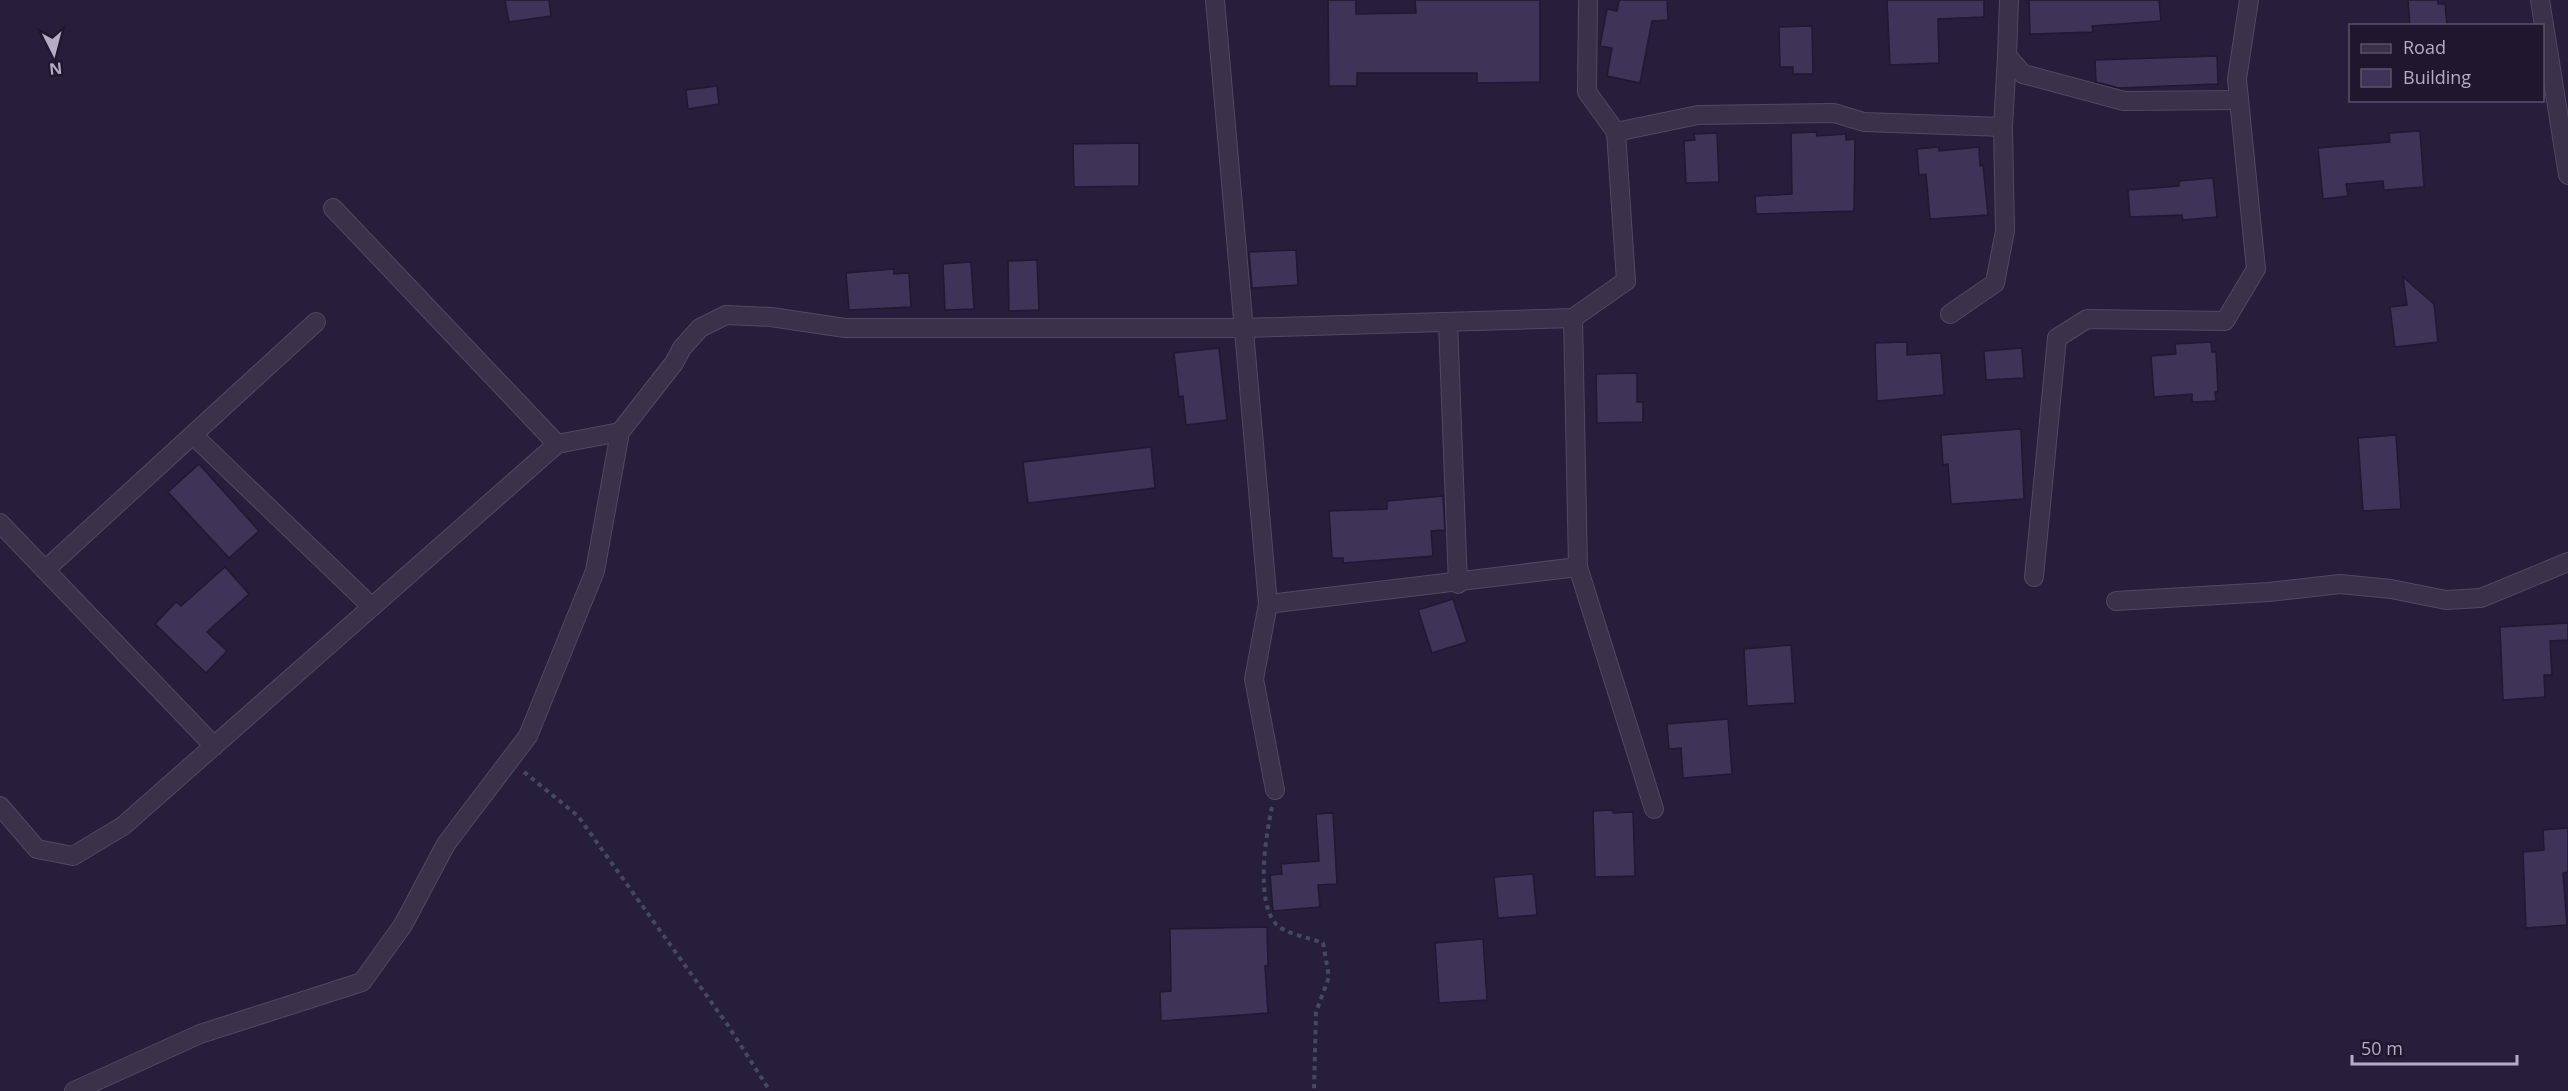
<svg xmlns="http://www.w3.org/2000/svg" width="2568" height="1091" viewBox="0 0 2568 1091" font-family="'Open Sans',sans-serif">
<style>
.building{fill:#3e3457;stroke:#201931;stroke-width:1.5}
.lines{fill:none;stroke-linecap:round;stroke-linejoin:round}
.street-casing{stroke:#514962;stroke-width:20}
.path{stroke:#45495f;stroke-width:4;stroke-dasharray:4.5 4.5;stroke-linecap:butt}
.street{stroke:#39324a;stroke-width:18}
</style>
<rect width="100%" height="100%" fill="#261e3a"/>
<!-- building -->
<g class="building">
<path d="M505,0H549L551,16L509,22Z"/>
<path d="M1328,0H1356V14L1416,13L1415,0H1540V82L1477,83V73H1357V86H1329Z"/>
<path d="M1619,0H1667L1668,20L1652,21L1640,83L1607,76L1612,48L1600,46L1607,9L1617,11Z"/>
<path d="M1887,0H1984V17L1938,19L1939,63L1890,65Z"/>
<path d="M2029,0H2159L2161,21L2092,26L2093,32L2030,34Z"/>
<path d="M2408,0H2438V4H2445L2447,26H2410Z"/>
<path d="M1812,26L1813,74H1793V67H1780L1779,27Z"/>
<path d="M2217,56L2218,84L2119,88L2096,82L2095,60Z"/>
<path d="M717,86L719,104L688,109L686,90Z"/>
<path d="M2420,131L2424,187L2384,190L2383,181L2346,184L2348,196L2323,199L2318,148L2390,142L2389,133Z"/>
<path d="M1816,132L1817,136L1846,134V140L1855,139L1854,211L1756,214L1755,196L1792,194L1791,133Z"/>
<path d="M1717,133L1719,182L1686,183L1684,141L1695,140L1694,134Z"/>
<path d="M1139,143V186L1074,187L1073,144Z"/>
<path d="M1939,147V151L1979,147L1980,166L1983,165L1988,215L1930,219L1926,174L1919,175L1917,149Z"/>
<path d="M2213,178L2217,217L2183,220L2182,215L2130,217L2128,190L2179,186V181Z"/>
<path d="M1296,250L1298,285L1252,288L1249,252Z"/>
<path d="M1037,260L1039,310L1009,311L1008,261Z"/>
<path d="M971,262L974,309L945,310L943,264Z"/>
<path d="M894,269V274L909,273L911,307L849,310L846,273Z"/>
<path d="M2403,277L2434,304L2438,342L2395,347L2390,307L2407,305Z"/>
<path d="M1907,342V355L1941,353L1944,395L1877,401L1875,343Z"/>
<path d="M2211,342L2212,352H2216L2218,392H2215L2216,401L2192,402V394L2154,397L2151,356L2176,354L2175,344Z"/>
<path d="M1219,348L1227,420L1186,425L1183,396L1179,397L1174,353Z"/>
<path d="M2022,348L2024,378L1986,380L1984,351Z"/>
<path d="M1637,373V402H1643V422L1597,423L1596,374Z"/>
<path d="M2021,429L2024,499L1951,504L1948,464L1943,465L1941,435Z"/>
<path d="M2396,435L2401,509L2363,511L2358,438Z"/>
<path d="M1151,447L1155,488L1028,503L1023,462Z"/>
<path d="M199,464L259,531L229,558L168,492Z"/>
<path d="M1443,496L1445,530L1431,531L1433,556L1343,563V558H1332L1329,511L1387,509V501Z"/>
<path d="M225,567L249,594L207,632L227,651L206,673L155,624L176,602L181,606Z"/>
<path d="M1453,599L1467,642L1432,653L1418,610Z"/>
<path d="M2568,623V640L2550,641L2552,675H2544L2545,697L2503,700L2500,627Z"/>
<path d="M1791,645L1795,703L1747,706L1744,649Z"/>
<path d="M1728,719L1732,774L1683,778L1681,748L1669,749L1667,724Z"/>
<path d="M1613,810V813L1633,812L1635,876L1595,877L1593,811Z"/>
<path d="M1333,813L1337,884L1318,885L1320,907L1273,911L1270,875L1282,874L1281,864L1319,861L1316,814Z"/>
<path d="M2568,828V872L2563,873L2567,925L2526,928L2523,852L2544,850L2543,830Z"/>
<path d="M1533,874L1537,915L1498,918L1494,877Z"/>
<path d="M1267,927L1268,966H1265L1268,1013L1161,1021L1160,992L1171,991L1170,929Z"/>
<path d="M1483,939L1487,1000L1439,1003L1435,943Z"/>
</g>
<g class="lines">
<!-- street casing -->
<g class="street-casing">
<g id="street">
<path d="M1215,0L1268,604L1254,679L1275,790"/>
<path d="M2009,0L2007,56L2023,74L2124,101L2239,100"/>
<path d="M2540,0L2568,175"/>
<path d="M1616,132L1698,115L1834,113L1864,122L2003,127L2007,56"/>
<path d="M333,208L557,444"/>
<path d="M1950,314L1995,283L2005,231L2003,127"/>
<path d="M1573,318L1578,567L1654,809"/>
<path d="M1448,322L1458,584"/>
<path d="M193,435L372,607"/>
<path d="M0,523L214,746"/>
<path d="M45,570L316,322"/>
<path d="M2034,577L2057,338L2087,319L2225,321L2256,269L2237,79L2249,0"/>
<path d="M2116,601L2269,592L2340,584L2391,589L2446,600L2481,598L2568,562"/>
<path d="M1268,604L1578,567"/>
<path d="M0,806L37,849L73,856L123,826L557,444L620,432L674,363L682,348L700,328L726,315L771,317L845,328H1243L1573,318L1626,281L1616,132L1587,92L1588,0"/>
<path d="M74,1091L200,1034L362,982L403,925L446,844L528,736L595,571L620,432"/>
</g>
</g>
<!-- path -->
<g class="path">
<path d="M524,772L578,816L727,1024L770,1091"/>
<path d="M1272,807C1266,835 1255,901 1276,924C1285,934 1311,938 1323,943L1329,977L1316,1012L1314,1091"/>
</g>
<!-- street -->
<use href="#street" class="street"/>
</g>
<!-- legend -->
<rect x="2349" y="24" width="195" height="78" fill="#1e172e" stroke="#5a536b" stroke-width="1.5"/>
<rect x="2361" y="44" width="30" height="9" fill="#39324a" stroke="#5a536b" stroke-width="1.5"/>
<text x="2403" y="54" font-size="18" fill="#b5acc7">Road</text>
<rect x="2361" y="69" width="30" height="18" fill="#3e3457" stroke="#5a536b" stroke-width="1.5"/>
<text x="2403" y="84" font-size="18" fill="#b5acc7">Building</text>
<!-- north arrow -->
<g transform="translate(54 54) rotate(174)" stroke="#1e172e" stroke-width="4.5" paint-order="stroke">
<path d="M0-4.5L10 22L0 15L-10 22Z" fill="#b5acc7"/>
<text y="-9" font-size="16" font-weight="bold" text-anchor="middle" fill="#b5acc7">N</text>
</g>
<!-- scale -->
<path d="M2352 1055v9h165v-9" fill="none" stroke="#b5acc7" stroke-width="3"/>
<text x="2361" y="1055" font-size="18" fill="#b5acc7" stroke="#1e172e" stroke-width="4.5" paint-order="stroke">50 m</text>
</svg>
